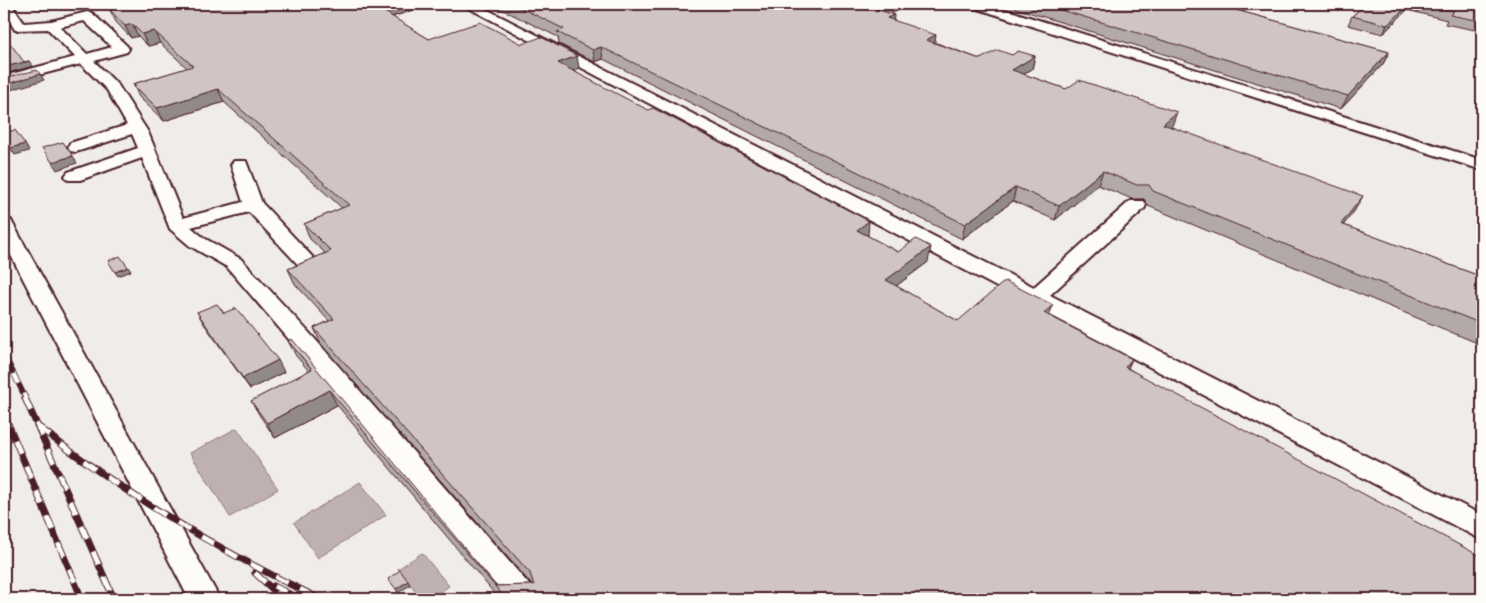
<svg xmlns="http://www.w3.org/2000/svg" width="1486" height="603" viewBox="0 0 1486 603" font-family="Caveat,sans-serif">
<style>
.built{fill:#f0ece8}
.water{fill:#c0b1b1;stroke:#91777b}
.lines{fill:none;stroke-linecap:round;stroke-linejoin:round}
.minor-casing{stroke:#4a1f2b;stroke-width:4}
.minor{fill:#fdfcf7;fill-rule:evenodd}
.rail-far1-casing{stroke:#4a1f2b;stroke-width:5.5}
.rail-casing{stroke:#4a1f2b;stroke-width:7}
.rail-far1{stroke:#fdfcf7;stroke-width:4;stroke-dasharray:11;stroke-linecap:butt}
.rail{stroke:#fdfcf7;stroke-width:5;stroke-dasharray:14;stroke-linecap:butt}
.wall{fill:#b3a9a9;stroke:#4a1f2b}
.shaded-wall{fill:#928a89;stroke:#4a1f2b}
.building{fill:#d0c5c4;stroke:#4a1f2b}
</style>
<rect width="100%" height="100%" fill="#fdfcf7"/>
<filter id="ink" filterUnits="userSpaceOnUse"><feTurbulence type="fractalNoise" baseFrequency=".02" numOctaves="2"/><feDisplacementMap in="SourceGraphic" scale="10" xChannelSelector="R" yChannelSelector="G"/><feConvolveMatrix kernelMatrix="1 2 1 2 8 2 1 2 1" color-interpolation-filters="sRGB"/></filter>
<g filter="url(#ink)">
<!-- built -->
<rect class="built" x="4" y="4" width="1478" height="595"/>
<!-- water -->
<g class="water">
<path d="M237,428L278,489L230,517L190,453Z"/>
<path d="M360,482L386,515L318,558L294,523Z"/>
<path d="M422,553L449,586L431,599H422L398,569Z"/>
</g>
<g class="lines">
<!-- minor casing -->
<g class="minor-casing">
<g id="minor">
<path d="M4,4H11L24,23L51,21L87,12L92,13L127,46L129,49L127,52L94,61L118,85L148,132L183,218L243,202L231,165L234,161H246L262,203L319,264L322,268L319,272L312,274L305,272L249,212L191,227L204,238L241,259L314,338L533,589L537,599H503L298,350L227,267L190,246L170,229L142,158L80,180H68L65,176L68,172L138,148L132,134L76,152L70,151L68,147L70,143L127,125L107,90L81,64L4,84V76L75,57L48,29L15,30L4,12ZM84,21L112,47L87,54L60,27Z"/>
<path d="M461,4H476L1034,287L1130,201H1144L1146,205L1144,209L1050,295L1482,515V540L1027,303Z"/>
<path d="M970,4H988L1482,160V170L972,7Z"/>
<path d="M4,218L11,220L13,224L220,599H189L4,242Z"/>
</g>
</g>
<!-- minor -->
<use href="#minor" class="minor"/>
<!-- rail-far1 casing -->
<g class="rail-far1-casing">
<path id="rail-far1" d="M4,354L26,399"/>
</g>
<!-- rail casing -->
<g class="rail-casing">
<g id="rail">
<path d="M25,398L114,599"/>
<path d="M4,414L82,599"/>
<path d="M39,427C126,496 220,551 320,599"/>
<path d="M255,573L283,599"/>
<path d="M274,586L299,599"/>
</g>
</g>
<!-- rail-far1 -->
<use href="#rail-far1" class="rail-far1"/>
<!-- rail -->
<use href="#rail" class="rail"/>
</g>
<!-- wall -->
<g class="wall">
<path d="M136,4H427V6L392,17L429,39L522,44L579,68L573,71L868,236L898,252L928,262L896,286L958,321L1049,315L1132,359L1128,368L1482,599H499L337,405L275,438L260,416L251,401L309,371L296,356L288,341L496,586L532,585L321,344L314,328L329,321L295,284L288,269L325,253L310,239L304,224L342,208L224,102L164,121L139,97L133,84L187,68L160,43L148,46L138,36L131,38L116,22L110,10Z"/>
<path d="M491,4H900L899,10L890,14L893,20L934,42L980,59L1012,55L1035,56L1032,69L1023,74L1172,126L1171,127L1355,210L1343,225L1482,277V345L1148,206L1144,199H1132L1098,185L1055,220L1013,201L962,239L603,59L595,62L559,44L558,37Z"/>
<path d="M1002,4H1253L1243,12L1389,52L1383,64L1341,109Z"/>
<path d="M1366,4H1482V21L1475,30L1445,24L1447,20L1407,10L1383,34L1348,25L1352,16Z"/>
<path d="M197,312L224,313L284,372L250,389L204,324Z"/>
</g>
<!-- shaded-wall -->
<g class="shaded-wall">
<path d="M394,4H427V6L381,20L378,8Z"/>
<path d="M888,4H900L899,10L875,21L876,9Z"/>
<path d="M1244,4H1253L1232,21L1236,10Z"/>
<path d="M1410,4H1411L1407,10L1383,34L1387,25Z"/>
<path d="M894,15L893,27L887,18Z"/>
<path d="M132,24L138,36L131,38L125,26Z"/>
<path d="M154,31L160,43L148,46L142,34Z"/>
<path d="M936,35L934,47L926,40Z"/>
<path d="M601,47L603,59L595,62L593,50Z"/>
<path d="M1389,52L1383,64L1341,109L1348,96Z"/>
<path d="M577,56L579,68L560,76L558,63Z"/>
<path d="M1035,56L1032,69L1009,83L1012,70Z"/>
<path d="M29,61L33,66L4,74V67Z"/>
<path d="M40,74L44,80L4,92V85Z"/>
<path d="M218,89L224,102L164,121L157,108Z"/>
<path d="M1177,112L1172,126L1158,138L1163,124Z"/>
<path d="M25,144L29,151L15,155L10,148Z"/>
<path d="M73,156L77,163L57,170L52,162Z"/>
<path d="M1103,171L1098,185L1055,220L1059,206Z"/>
<path d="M1016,187L1013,201L962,239L965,224Z"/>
<path d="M1363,196L1355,210L1333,239L1341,224Z"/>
<path d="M869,221L868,236L857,230Z"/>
<path d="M931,247L928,262L884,295L886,280Z"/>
<path d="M128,267L131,271L118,276L115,272Z"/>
<path d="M1053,305L1048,320L1044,313Z"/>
<path d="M1132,359L1125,374V367Z"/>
<path d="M278,360L284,372L250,389L243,378Z"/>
<path d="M329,390L337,405L275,438L267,423Z"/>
<path d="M408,581L410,585L398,593L396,589Z"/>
</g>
<!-- building -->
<g class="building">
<path d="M136,4H394L378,8L429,39L480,22L522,44L541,37L577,56L558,63L648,110L653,108L869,221L857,230L898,252L916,239L931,247L886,280L958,321L1005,281L1053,305L1044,313L1132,359L1125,367L1482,557V599H506L329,390L267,423L251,401L312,369L288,341L292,339L496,586L534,585L530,573L314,328L334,319L288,269L331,251L304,224L349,205L218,89L157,108L133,84L193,66L154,31L142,34L132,24L125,26L110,10Z"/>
<path d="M513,4H888L876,9L894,15L887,18L936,35L926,40L980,59L998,50L1012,55L1018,51L1035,56L1012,70L1066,89L1079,80L1177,112L1163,124L1363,196L1341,224L1482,277V324L1153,191L1149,185H1137L1103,171L1059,206L1016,187L965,224L601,47L593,50L557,32L564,29Z"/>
<path d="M1041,4H1244L1236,10L1389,52L1348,96Z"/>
<path d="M1366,4H1410L1387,25L1352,16Z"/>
<path d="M1421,4H1482V19L1481,21L1450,15L1454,11Z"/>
<path d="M4,35L24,62L29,61L4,67Z"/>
<path d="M37,70L40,74L4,85V78Z"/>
<path d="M15,130L25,144L10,148L4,138V133Z"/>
<path d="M63,142L73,156L52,162L42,148Z"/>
<path d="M120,256L128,267L115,272L108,261Z"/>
<path d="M217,304L224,313L236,308L278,360L243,378L197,312Z"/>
<path d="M400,570L408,581L396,589L388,579Z"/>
</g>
</g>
<!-- margin -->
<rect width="1486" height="603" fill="none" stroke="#fdfcf7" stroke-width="20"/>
<rect x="10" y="10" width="1466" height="583" fill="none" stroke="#4a1f2b" stroke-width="2" filter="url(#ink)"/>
</svg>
